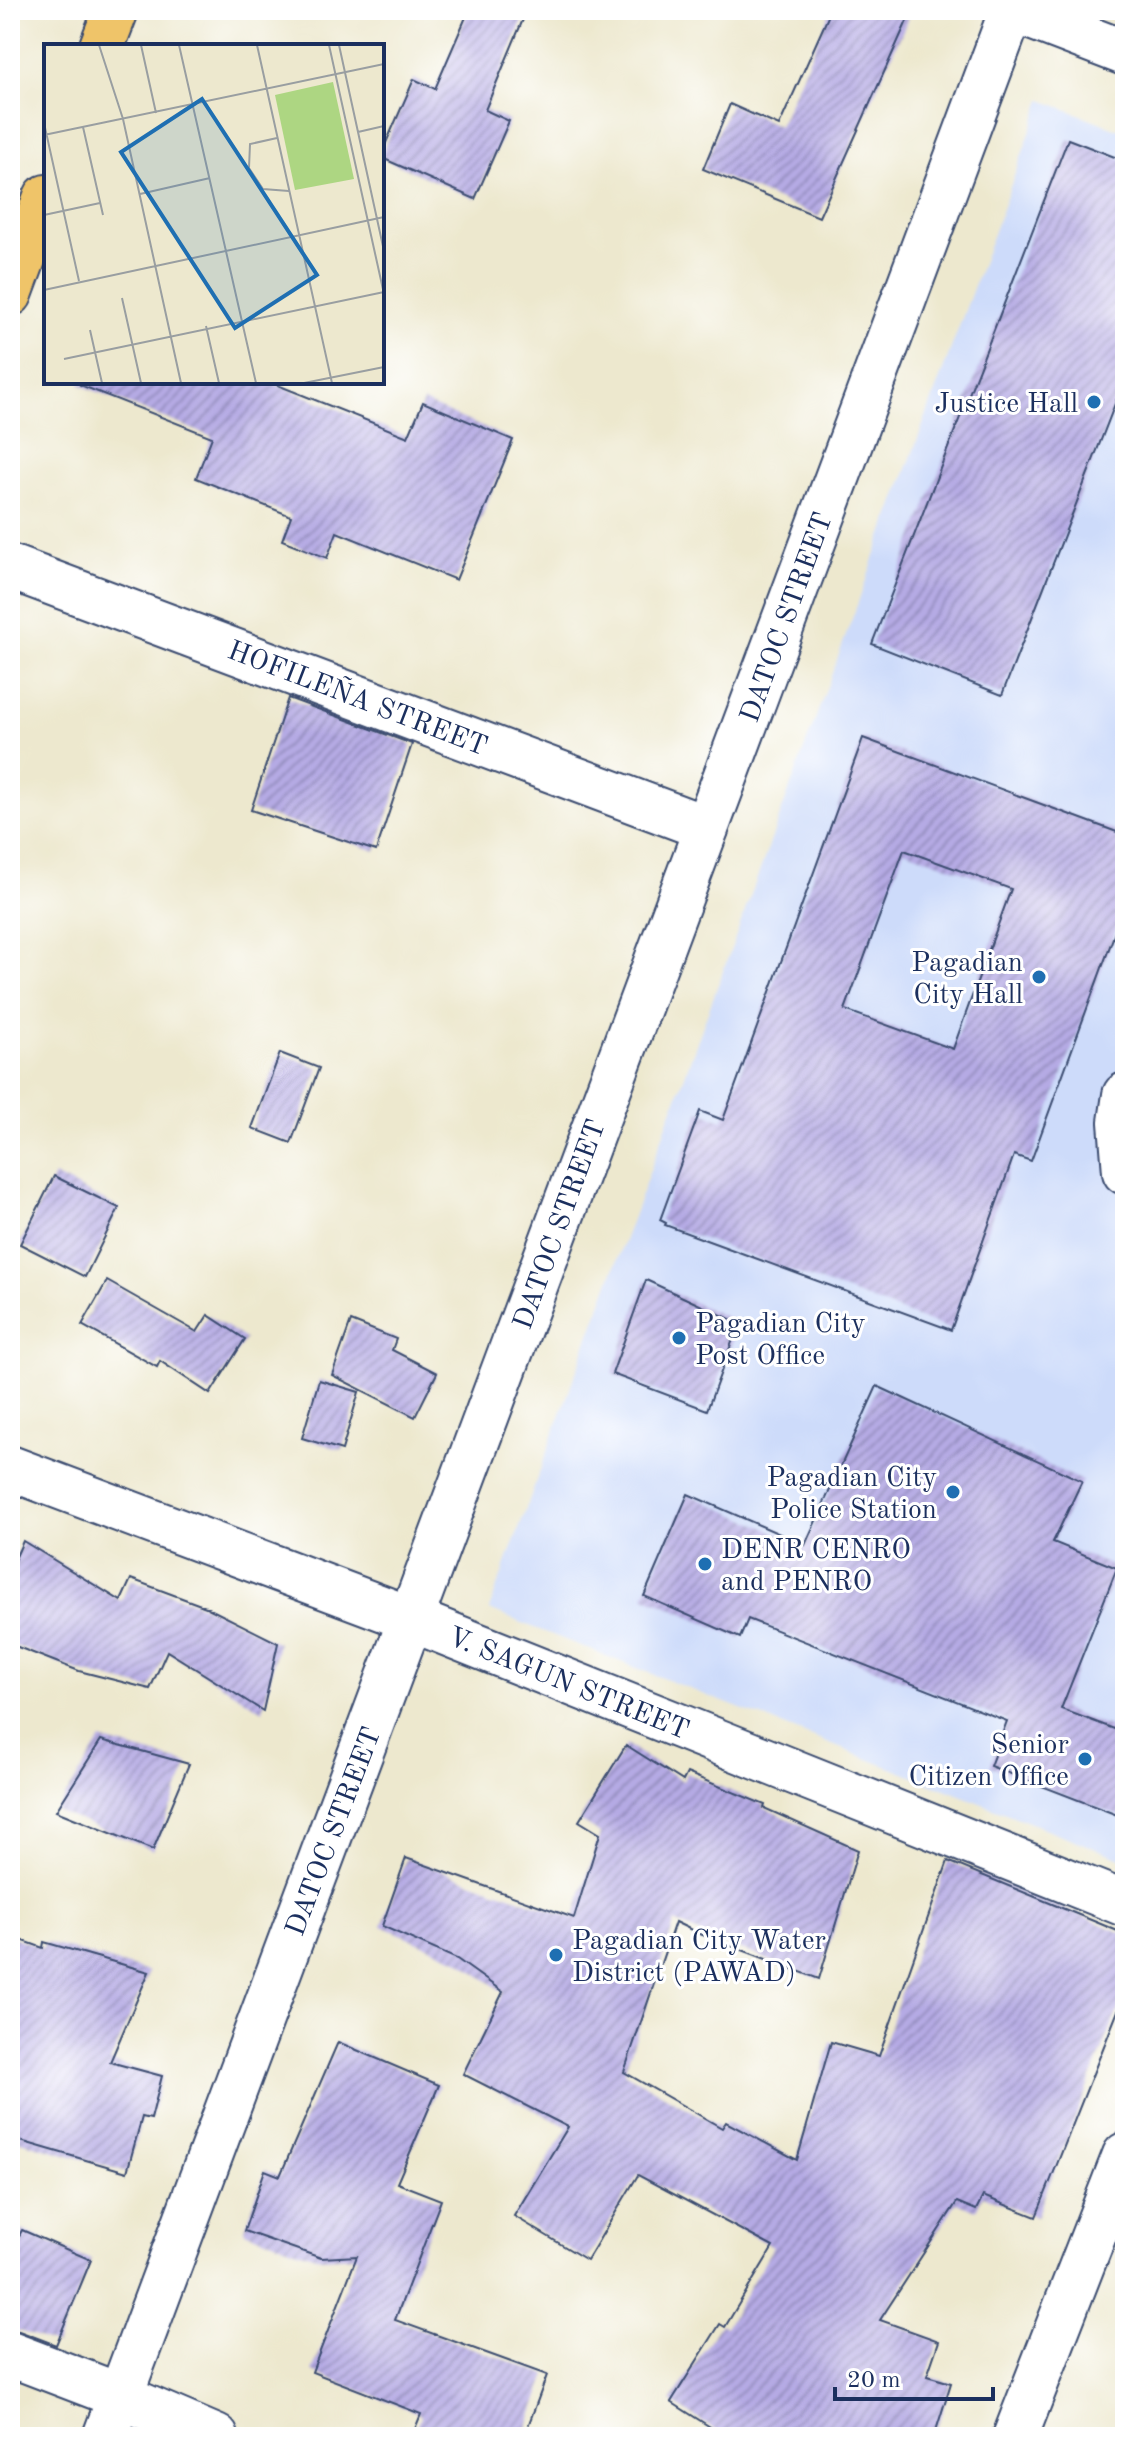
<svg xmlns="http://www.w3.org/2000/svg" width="1135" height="2447" viewBox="0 0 1135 2447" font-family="'Old Standard TT',serif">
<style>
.built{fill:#cddbfa}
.building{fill:url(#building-hatch);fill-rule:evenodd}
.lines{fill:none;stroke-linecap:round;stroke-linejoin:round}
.minor-casing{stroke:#3a4b6f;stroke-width:48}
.major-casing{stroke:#3a4b6f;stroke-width:48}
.minor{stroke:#fff;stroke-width:44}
.major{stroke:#efc469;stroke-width:44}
.poi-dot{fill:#1f6fb2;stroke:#fff;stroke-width:3}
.labels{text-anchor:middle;stroke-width:6;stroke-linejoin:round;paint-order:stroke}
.poi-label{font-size:28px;fill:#1b2f5e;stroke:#fff;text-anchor:end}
.street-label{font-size:28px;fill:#1b2f5e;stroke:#fff}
.inset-road{fill:none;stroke:#999ea1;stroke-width:2}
.view{fill:#1f6fb2;fill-opacity:0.15;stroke:#1f6fb2;stroke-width:4}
.inset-edge{fill:none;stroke:#1b2f5e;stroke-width:4}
</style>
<defs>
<pattern id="building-hatch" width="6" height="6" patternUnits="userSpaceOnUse" patternTransform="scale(2)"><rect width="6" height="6" fill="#b5aae4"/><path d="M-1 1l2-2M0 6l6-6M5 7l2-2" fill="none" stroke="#928bbc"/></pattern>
</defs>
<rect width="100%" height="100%" fill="#fff"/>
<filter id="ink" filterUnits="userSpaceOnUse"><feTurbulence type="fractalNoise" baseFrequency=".0125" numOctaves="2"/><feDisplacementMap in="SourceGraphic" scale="16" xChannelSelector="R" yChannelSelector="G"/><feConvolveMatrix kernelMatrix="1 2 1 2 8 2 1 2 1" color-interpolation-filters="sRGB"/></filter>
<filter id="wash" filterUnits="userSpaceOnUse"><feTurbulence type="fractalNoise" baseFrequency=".006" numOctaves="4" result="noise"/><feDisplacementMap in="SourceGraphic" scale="32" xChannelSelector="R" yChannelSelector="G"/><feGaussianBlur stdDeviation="1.8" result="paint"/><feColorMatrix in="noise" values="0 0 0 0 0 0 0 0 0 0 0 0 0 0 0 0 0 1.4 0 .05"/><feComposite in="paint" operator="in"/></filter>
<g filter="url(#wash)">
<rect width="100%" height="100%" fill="#ede8ce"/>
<!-- built -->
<path class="built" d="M1042,100L1125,132V1860L489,1610Z"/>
<g id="blocks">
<!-- building -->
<g class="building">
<path d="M469,10H527L485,110L509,121L475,199L382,158V152L414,79L435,89Z"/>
<path d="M831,10H912L819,217L703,169L730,104L779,126Z"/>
<path d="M1068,139L1125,161V378L1002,695L872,644Z"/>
<path d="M81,382H270L408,437L423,402L513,440L456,580L337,532L327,558L282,540L291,516L196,478L212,437L80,385Z"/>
<path d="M288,698L412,744L376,851L251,810Z"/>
<path d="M863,738L1125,835V905L1031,1161L1014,1155L951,1330L665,1225L666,1223L660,1220L700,1111L723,1120ZM904,850L1011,889L953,1049L845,1010Z"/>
<path d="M280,1053L319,1068L291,1143L252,1128Z"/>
<path d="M54,1176L119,1208L85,1277L20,1244Z"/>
<path d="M646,1280L739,1323L707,1410L612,1374Z"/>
<path d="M107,1281L197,1332L208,1315L245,1339L210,1394L160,1361L157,1367L82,1325Z"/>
<path d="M351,1321L396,1339L392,1350L437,1373L415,1417L332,1375Z"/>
<path d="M319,1380L359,1392L342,1450L302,1438Z"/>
<path d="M877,1386L1082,1481L1053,1542L1117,1568L1061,1709L1125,1733V1818L990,1766L1007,1721L748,1619L740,1638L644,1596L688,1494L805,1545Z"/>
<path d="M23,1541L121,1601L131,1579L206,1607L278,1643L263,1711L167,1651L150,1689L79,1671L10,1644V1570Z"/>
<path d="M101,1740L189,1764L153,1850L56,1811Z"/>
<path d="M626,1745L683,1781L687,1773L765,1805L764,1808L858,1850L819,1979L700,1934L675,1922L624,2072L722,2128L726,2122L797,2160L831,2042L879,2056L948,1861L1125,1934V1993L1036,2217L983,2196L976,2210L957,2202L880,2320L939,2341L927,2376L951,2383L934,2437H726L671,2402L720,2324L725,2327L773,2247L638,2175L587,2260L514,2216L568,2127L463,2074L503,1992L457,1959L382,1926L406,1858L574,1918L600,1834L579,1821Z"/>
<path d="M10,1936L43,1948L44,1942L149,1972L110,2062L162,2076L151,2119L142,2117L127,2172L10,2138Z"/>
<path d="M338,2042L439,2085L397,2183L441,2200L395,2320L547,2375L524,2437H439L415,2429L421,2414L312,2372L357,2256L321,2258L244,2231L265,2170L280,2176Z"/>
<path d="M22,2230L91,2260L56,2345L19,2331L10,2330V2253Z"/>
</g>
</g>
</g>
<g filter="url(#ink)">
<use href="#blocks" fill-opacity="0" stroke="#3a4b6f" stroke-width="2"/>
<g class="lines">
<!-- minor casing -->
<g class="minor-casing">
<g id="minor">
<path d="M1013,10L1125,53"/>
<path d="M10,567L706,828"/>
<path d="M1125,1095L1121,1122L1125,1172"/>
<path d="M10,1468L411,1619L1125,1904"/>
<path d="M10,2354L120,2396L216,2437"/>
<path d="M105,2437L1012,10"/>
<path d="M1015,2437L1125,2155"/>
</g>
</g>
<!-- major casing -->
<g class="major-casing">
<g id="major">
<path d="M102,46L116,10"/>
<path d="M10,294L46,197"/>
</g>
</g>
<!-- minor -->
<use href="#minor" class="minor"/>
<!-- major -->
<use href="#major" class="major"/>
</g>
</g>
<!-- markers -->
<g class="poi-dot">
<circle cx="1094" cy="402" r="8"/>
<circle cx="1039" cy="977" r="8"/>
<circle cx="679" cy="1338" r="8"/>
<circle cx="953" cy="1492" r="8"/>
<circle cx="705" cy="1564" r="8"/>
<circle cx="1085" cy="1759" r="8"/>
<circle cx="556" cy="1955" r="8"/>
</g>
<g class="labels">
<!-- poi labels -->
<g class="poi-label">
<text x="1078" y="412">Justice Hall</text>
<text x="1023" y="971">Pagadian<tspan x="1023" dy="32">City Hall</tspan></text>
<text x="695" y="1332" text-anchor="start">Pagadian City<tspan x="695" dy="32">Post Office</tspan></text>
<text x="937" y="1486">Pagadian City<tspan x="937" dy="32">Police Station</tspan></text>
<text x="721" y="1558" text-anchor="start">DENR CENRO<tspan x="721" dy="32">and PENRO</tspan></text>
<text x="1069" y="1753">Senior<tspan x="1069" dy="32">Citizen Office</tspan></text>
<text x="572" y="1949" text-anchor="start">Pagadian City Water<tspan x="572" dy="32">District (PAWAD)</tspan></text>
</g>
<!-- street labels -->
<g class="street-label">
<text transform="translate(785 617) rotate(-70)" y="10">DATOC STREET</text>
<text transform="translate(358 697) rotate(21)" y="10">HOFILEÑA STREET</text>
<text transform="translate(558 1224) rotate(-70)" y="10">DATOC STREET</text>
<text transform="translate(569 1682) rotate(22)" y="10">V. SAGUN STREET</text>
<text transform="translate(332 1831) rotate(-69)" y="10">DATOC STREET</text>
</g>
</g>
<!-- overview -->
<g transform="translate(44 44)">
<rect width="340" height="340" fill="#ede8ce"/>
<path d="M289,38L310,135L251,146L231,51Z" fill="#add682"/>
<path class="inset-road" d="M55,1L79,75L137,339M97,1L112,69M135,1L212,339M213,1L288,339M285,1L340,250M295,1L340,207M0,79L35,237M39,83L59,171M314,88L340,82M0,91L340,20M233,94L206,100L205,124L219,145L245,147M96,150L166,134M0,171L56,159M0,246L340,173M78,254L97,339M162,282L175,339M46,286L58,339M20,315L340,248M260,339L340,323"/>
<path class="view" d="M158,55L273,231L191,284L77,108Z"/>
<rect width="340" height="340" class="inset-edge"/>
</g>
<!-- margin -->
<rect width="1135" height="2447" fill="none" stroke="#fff" stroke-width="40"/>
<!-- scale -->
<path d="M835 2387v12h158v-12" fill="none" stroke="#1b2f5e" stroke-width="4"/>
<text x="847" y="2387" font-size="24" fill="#1b2f5e" stroke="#ffffff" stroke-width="6" paint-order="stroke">20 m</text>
</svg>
